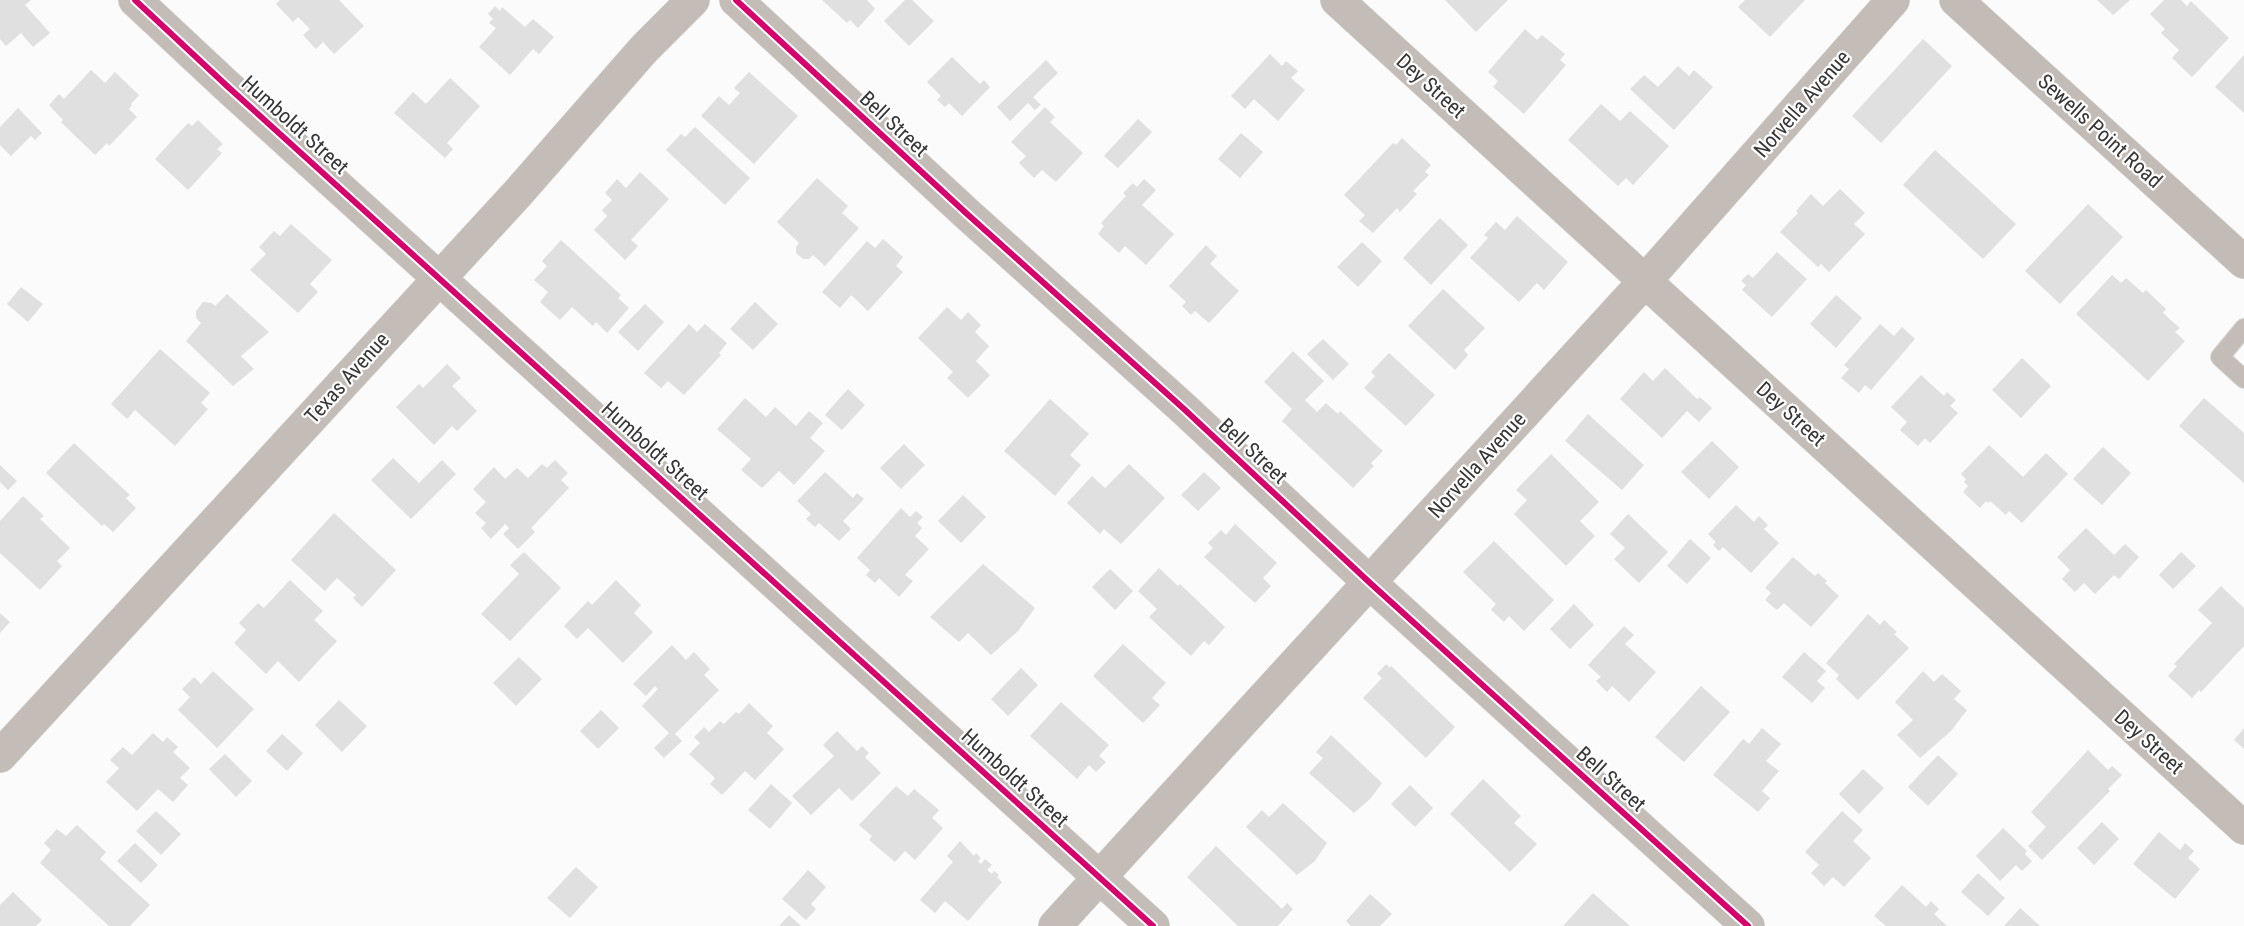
<svg xmlns="http://www.w3.org/2000/svg" width="2244" height="926" viewBox="0 0 2244 926" font-family="'Roboto Condensed',sans-serif">
<style>
.building{fill:#e1e0e1}
.lines{fill:none;stroke-linecap:round;stroke-linejoin:round}
.lane-casing{stroke:#d8d8d8;stroke-width:20}
.street-casing{stroke:#d8d8d8;stroke-width:34}
.secondary-casing{stroke:#d8d8d8;stroke-width:34}
.lane{stroke:#c4bcb6;stroke-width:18}
.street{stroke:#c4bcb6;stroke-width:33}
.secondary{stroke:#c3bbb5;stroke-width:33}
.cycleway-casing{stroke:#fff;stroke-width:10}
.cycleway{stroke:#d6006c;stroke-width:6}
.labels{text-anchor:middle;stroke-width:4.5;stroke-linejoin:round;paint-order:stroke}
.street-label{font-size:21px;fill:#363637;stroke:#fff}
</style>
<rect width="100%" height="100%" fill="#fbfbfb"/>
<!-- building -->
<g class="building">
<path d="M0,0H31L25,5L50,33L33,47L21,33L6,46L0,39Z"/>
<path d="M280,0H339L364,26L334,54L323,42L316,49L303,35L310,29L298,17L293,22L276,4Z"/>
<path d="M822,0H867L875,9L858,28L850,20L847,23Z"/>
<path d="M905,0H912L934,21L909,46L884,21Z"/>
<path d="M1445,0H1508L1476,32Z"/>
<path d="M1745,0H1805L1770,37L1738,7Z"/>
<path d="M2097,0H2130L2113,15Z"/>
<path d="M2164,0H2181L2187,6L2191,1L2229,38L2192,77L2172,58L2179,50L2161,33L2165,29L2150,14Z"/>
<path d="M495,6L500,11L502,7L525,27L533,19L554,37L539,54L533,49L510,75L479,47L496,28L489,23L493,19L488,14Z"/>
<path d="M1525,29L1537,40L1542,35L1565,54L1560,60L1566,65L1524,114L1493,87L1498,81L1488,72Z"/>
<path d="M1923,39L1952,66L1881,143L1852,116Z"/>
<path d="M1270,54L1282,66L1286,61L1298,71L1291,78L1305,90L1278,121L1254,99L1245,109L1231,96Z"/>
<path d="M2244,55V113L2215,87Z"/>
<path d="M952,57L980,84L984,80L990,87L962,116L949,103L945,107L937,100L941,96L927,82Z"/>
<path d="M1046,60L1058,73L1033,97L1041,105L1035,110L1028,103L1010,121L997,107Z"/>
<path d="M1678,66L1689,76L1694,70L1713,87L1674,130L1630,89L1644,75L1658,87Z"/>
<path d="M91,70L105,83L115,72L139,95L131,104L132,105L129,109L137,117L109,146L107,143L95,155L61,122L63,120L49,105L59,94L64,99Z"/>
<path d="M749,72L798,116L754,164L701,116L719,96L729,105L740,93L734,88Z"/>
<path d="M450,78L480,106L447,143L453,149L445,158L394,113L413,92L426,104Z"/>
<path d="M1601,104L1620,121L1630,111L1669,146L1633,185L1626,178L1618,186L1568,140Z"/>
<path d="M1045,107L1055,117L1050,122L1083,153L1056,182L1042,170L1034,178L1019,163L1026,156L1011,142Z"/>
<path d="M18,108L42,133L35,140L31,136L11,156L0,145V127Z"/>
<path d="M1138,119L1152,132L1118,168L1104,156Z"/>
<path d="M198,120L223,144L217,149L222,153L188,190L155,159L188,123L192,126Z"/>
<path d="M695,127L750,178L725,205L666,150L681,134L685,137Z"/>
<path d="M1241,133L1263,152L1240,178L1218,159Z"/>
<path d="M1402,138L1431,165L1425,172L1429,175L1413,191L1417,194L1400,212L1397,208L1373,233L1359,221L1365,215L1344,195L1393,143L1396,145Z"/>
<path d="M1935,150L2016,224L1983,259L1903,185Z"/>
<path d="M640,172L669,199L631,240L638,246L625,260L594,230L607,216L602,210L612,200L605,193L617,179L626,188Z"/>
<path d="M817,178L848,206L842,213L859,228L825,266L813,255L809,259H803L796,253V247L799,243L777,222Z"/>
<path d="M1144,179L1156,190L1142,205L1174,234L1146,265L1125,246L1119,253L1098,234L1104,226L1101,223L1126,196L1123,193L1133,183L1137,187Z"/>
<path d="M1840,189L1865,213L1854,224L1865,234L1829,272L1821,264L1818,267L1780,232L1798,213L1796,211L1811,194L1823,206Z"/>
<path d="M2088,204L2123,237L2060,304L2025,271Z"/>
<path d="M1517,216L1568,262L1544,290L1537,283L1519,302L1470,258L1488,238L1484,235L1496,222L1505,230Z"/>
<path d="M1440,218L1468,245L1431,285L1403,258Z"/>
<path d="M291,224L332,260L310,284L318,292L298,313L250,270L266,254L259,247L274,231L280,236Z"/>
<path d="M883,239L903,257L896,266L903,272L868,311L851,295L840,308L822,292L867,241L875,248Z"/>
<path d="M561,240L621,295L618,298L629,308L607,333L596,322L593,326L572,307L560,320L540,302L548,292L534,280L547,266L542,261Z"/>
<path d="M1362,242L1382,261L1358,287L1337,267Z"/>
<path d="M1206,245L1217,256L1210,264L1239,291L1209,323L1195,311L1191,315L1182,306L1186,302L1169,286Z"/>
<path d="M1777,252L1807,279L1772,317L1742,290L1746,285L1741,281L1748,274L1753,278Z"/>
<path d="M2112,275L2121,283L2126,278L2143,293L2146,290L2166,309L2163,313L2180,328L2175,332L2185,341L2148,381L2076,314Z"/>
<path d="M21,287L43,304L28,322L7,304Z"/>
<path d="M1443,289L1485,328L1464,350L1468,355L1455,370L1408,326Z"/>
<path d="M227,294L269,332L241,356L254,369L233,386L186,341L201,323L196,318V311L203,302L212,303L215,306Z"/>
<path d="M1836,295L1862,318L1836,348L1810,324Z"/>
<path d="M755,302L778,324L753,350L730,329Z"/>
<path d="M645,304L664,322L638,351L618,332Z"/>
<path d="M947,307L961,320L968,312L981,325L975,332L989,346L976,361L990,375L968,398L947,378L953,372L918,338Z"/>
<path d="M689,324L697,332L705,324L727,343L719,353L721,355L684,395L668,381L661,388L644,373Z"/>
<path d="M1880,324L1894,336L1902,327L1915,339L1871,390L1865,385L1859,393L1841,378L1849,369L1844,365Z"/>
<path d="M1323,339L1349,364L1333,380L1307,354Z"/>
<path d="M160,349L210,393L201,403L208,409L175,446L135,410L127,419L111,404Z"/>
<path d="M1293,351L1324,381L1305,400L1317,412L1326,403L1338,414L1340,411L1383,451L1371,463L1374,466L1353,488L1282,421L1292,409L1264,382Z"/>
<path d="M1389,353L1435,395L1406,426L1364,388L1375,376L1371,372Z"/>
<path d="M2022,358L2051,386L2021,418L1992,390Z"/>
<path d="M447,364L461,378L452,386L477,411L457,431L452,426L434,445L396,407L419,384L423,388Z"/>
<path d="M1665,368L1697,399L1700,397L1712,408L1699,422L1687,411L1662,438L1620,399L1644,372L1653,381Z"/>
<path d="M1921,375L1944,396L1947,392L1956,400L1950,406L1958,413L1930,443L1925,438L1918,446L1900,430L1907,422L1891,407Z"/>
<path d="M848,389L865,405L842,430L825,415Z"/>
<path d="M745,398L766,417L775,407L796,426L809,411L823,423L810,438L825,451L794,485L779,471L762,488L741,470L751,459L717,429Z"/>
<path d="M2204,398L2244,433V483L2179,426Z"/>
<path d="M1050,399L1089,434L1070,455L1081,465L1055,496L1004,451Z"/>
<path d="M1588,414L1644,465L1622,490L1565,441Z"/>
<path d="M1712,441L1739,467L1709,499L1681,472Z"/>
<path d="M74,443L130,495L126,498L136,508L113,532L104,524L102,526L46,473Z"/>
<path d="M904,444L925,465L901,489L880,468Z"/>
<path d="M1989,445L2023,477L2046,453L2068,474L2022,523L2009,511L2006,515L1990,501L1988,503L1986,501L1980,508L1963,492L1968,486L1964,482L1966,479L1961,474Z"/>
<path d="M2103,447L2131,473L2102,505L2073,479Z"/>
<path d="M1551,454L1599,502L1580,521L1595,536L1566,566L1514,514L1527,500L1516,490Z"/>
<path d="M393,458L419,483L442,460L456,474L411,519L371,480Z"/>
<path d="M555,460L568,473L561,480L569,488L531,528L535,532L518,549L503,534L509,528L505,524L491,539L481,528L486,523L475,513L486,502L473,489L494,467L505,479L517,468L528,478L542,464L547,468Z"/>
<path d="M1129,464L1165,498L1121,544L1104,529L1100,534L1067,503L1092,476L1105,488Z"/>
<path d="M0,465L17,481L8,490L0,482Z"/>
<path d="M825,472L853,498L857,493L864,499L843,521L851,529L839,541L819,523L815,527L806,519L811,514L797,501Z"/>
<path d="M1204,472L1221,488L1198,511L1181,495Z"/>
<path d="M963,495L986,517L961,543L938,521Z"/>
<path d="M23,496L44,516L40,519L70,548L57,561L62,566L40,590L0,553V521Z"/>
<path d="M1736,505L1754,522L1759,516L1768,525L1764,529L1779,543L1751,573L1723,547L1719,551L1713,545L1716,542L1708,534Z"/>
<path d="M901,508L910,517L916,511L923,517L917,523L922,528L915,536L929,549L905,575L913,581L899,597L879,578L875,583L866,575L870,570L857,558Z"/>
<path d="M334,513L396,570L362,607L353,598L356,595L337,578L325,591L291,560Z"/>
<path d="M1628,514L1668,552L1639,583L1614,559L1625,548L1610,534Z"/>
<path d="M1235,524L1277,563L1263,578L1271,586L1255,603L1204,557L1213,548L1208,543L1221,530L1226,535Z"/>
<path d="M2086,528L2114,555L2125,544L2139,557L2119,579L2114,575L2095,594L2084,583L2075,592L2062,579L2070,570L2057,557Z"/>
<path d="M1690,539L1711,558L1687,584L1667,566Z"/>
<path d="M1494,541L1554,600L1524,631L1509,616L1504,622L1491,610L1496,604L1463,572Z"/>
<path d="M524,552L561,588L510,641L481,614L519,574L510,565Z"/>
<path d="M2181,552L2196,566L2173,589L2159,575Z"/>
<path d="M1793,557L1815,576L1818,573L1827,581L1825,583L1839,596L1811,627L1784,603L1777,610L1765,600L1771,593L1765,588Z"/>
<path d="M983,564L1035,608L1018,631L991,655L968,633L959,642L930,617Z"/>
<path d="M1159,568L1178,586L1180,584L1225,627L1209,645L1204,641L1191,656L1149,617L1157,609L1138,591Z"/>
<path d="M1110,569L1133,591L1115,610L1092,587Z"/>
<path d="M290,580L323,611L314,620L337,641L299,682L278,661L266,674L234,643L246,630L239,623L258,603L264,608Z"/>
<path d="M616,580L641,605L634,613L653,632L623,663L588,628L577,639L564,626L588,601L592,605Z"/>
<path d="M2221,586L2244,608V646L2201,692L2199,690L2192,698L2168,676L2177,666L2174,664L2212,623L2198,610Z"/>
<path d="M1574,604L1594,625L1570,649L1550,629Z"/>
<path d="M0,613L10,622L0,633Z"/>
<path d="M1868,614L1880,625L1884,620L1897,632L1894,634L1909,648L1858,700L1836,679L1839,675L1826,663Z"/>
<path d="M1624,626L1634,635L1625,644L1656,672L1629,702L1612,686L1607,692L1596,681L1601,677L1588,665Z"/>
<path d="M1123,644L1166,683L1152,698L1160,705L1143,723L1093,676Z"/>
<path d="M672,645L686,660L694,652L710,669L704,675L719,690L675,734L682,741L664,758L654,748L669,733L642,706L658,689L655,686L646,696L633,684Z"/>
<path d="M1804,652L1826,671L1817,681L1825,688L1812,703L1782,677Z"/>
<path d="M519,657L542,679L516,706L493,683Z"/>
<path d="M1386,664L1390,668L1391,666L1455,727L1426,758L1363,698L1382,678L1377,674Z"/>
<path d="M1021,668L1038,685L1008,716L991,699Z"/>
<path d="M213,671L254,709L217,748L178,710L190,697L182,689L194,677L201,684Z"/>
<path d="M1923,671L1934,682L1942,674L1961,691L1954,699L1967,710L1951,731L1920,758L1897,735L1913,720L1895,702Z"/>
<path d="M1701,686L1730,712L1684,762L1655,737Z"/>
<path d="M339,700L367,726L342,752L315,725Z"/>
<path d="M1061,702L1109,745L1099,756L1106,762L1096,772L1089,765L1077,779L1030,736Z"/>
<path d="M749,703L773,726L767,733L784,749L755,780L745,771L722,795L710,784L715,778L689,754L700,743L694,737L704,727L709,732L720,721L724,724L736,712L739,714Z"/>
<path d="M601,710L619,728L598,749L580,731Z"/>
<path d="M1762,728L1781,744L1766,761L1779,771L1762,791L1770,798L1758,812L1713,775L1743,739L1749,744Z"/>
<path d="M2244,728V749L2234,740Z"/>
<path d="M837,731L857,751L862,746L869,753L865,757L881,773L852,801L839,788L811,815L792,796L834,756L823,745Z"/>
<path d="M153,733L163,742L167,737L178,747L173,752L190,768L180,778L188,785L173,802L158,789L137,811L106,782L119,768L110,760L123,747L132,755Z"/>
<path d="M282,734L303,753L287,771L266,751Z"/>
<path d="M1331,735L1382,783L1371,798L1354,813L1309,773L1323,758L1316,752Z"/>
<path d="M2088,750L2108,770L2112,766L2122,775L2108,789L2110,791L2042,860L2028,846L2046,827L2031,812Z"/>
<path d="M225,754L252,781L236,797L209,769Z"/>
<path d="M1938,755L1958,774L1928,806L1908,787Z"/>
<path d="M1863,769L1884,788L1859,814L1839,794Z"/>
<path d="M1483,779L1521,816L1514,823L1537,844L1510,872L1450,814Z"/>
<path d="M771,784L792,803L770,829L748,810Z"/>
<path d="M1410,785L1433,808L1415,827L1391,804Z"/>
<path d="M896,786L908,796L914,789L939,810L932,818L943,828L915,860L905,851L895,862L869,840L872,836L859,825Z"/>
<path d="M1283,803L1327,843L1315,861L1297,875L1246,827L1262,810L1269,817Z"/>
<path d="M156,811L181,834L161,855L136,831Z"/>
<path d="M1842,811L1863,830L1853,841L1871,858L1844,887L1833,877L1824,886L1811,873L1819,865L1805,852Z"/>
<path d="M2102,822L2119,839L2094,865L2077,848Z"/>
<path d="M77,825L106,852L100,859L150,905L130,926H109L40,863L51,850L44,843L57,829L66,836Z"/>
<path d="M2003,828L2027,851L2025,854L2032,861L2022,871L2016,865L2000,881L1976,856Z"/>
<path d="M2159,832L2180,850L2185,843L2194,851L2188,858L2200,869L2175,899L2133,864Z"/>
<path d="M960,841L974,856L976,853L981,858L978,861L981,864L985,859L992,865L987,870L992,874L994,871L999,875L997,877L1002,882L968,921L945,901L935,913L920,900L953,862L947,856Z"/>
<path d="M135,843L158,865L141,883L117,861Z"/>
<path d="M1216,846L1282,909L1287,903L1293,909L1278,926H1238L1187,877Z"/>
<path d="M576,867L598,887L570,918L547,898Z"/>
<path d="M808,870L826,887L811,904L816,909L806,920L782,899Z"/>
<path d="M1978,873L2005,898L1988,916L1961,892Z"/>
<path d="M1902,885L1926,907L1931,901L1939,909L1934,914L1947,926H1886L1874,916Z"/>
<path d="M13,892L42,920L36,926H0V905Z"/>
<path d="M1593,893L1630,926H1563Z"/>
<path d="M1370,894L1392,914L1380,926H1351L1346,921Z"/>
<path d="M2020,908L2040,926H2004Z"/>
<path d="M789,915L801,926H779Z"/>
</g>
<g class="lines">
<!-- lane casing -->
<g class="lane-casing">
<path id="lane" d="M2244,328L2220,357L2244,379"/>
</g>
<!-- street casing -->
<g class="street-casing">
<g id="street">
<path d="M135,0L227,86L1153,926"/>
<path d="M736,0L966,213L1184,409L1369,582L1748,926"/>
<path d="M1337,0L2244,828"/>
<path d="M0,756L518,193L644,49L693,0"/>
<path d="M1055,926L1645,281L1893,0"/>
</g>
</g>
<!-- secondary casing -->
<g class="secondary-casing">
<path id="secondary" d="M1956,0L2244,262"/>
</g>
<!-- lane -->
<use href="#lane" class="lane"/>
<!-- street -->
<use href="#street" class="street"/>
<!-- secondary -->
<use href="#secondary" class="secondary"/>
<!-- cycleway casing -->
<g class="cycleway-casing">
<g id="cycleway">
<path d="M135,0L227,86L1153,926"/>
<path d="M736,0L966,213L1184,409L1369,582L1748,926"/>
</g>
</g>
<!-- cycleway -->
<use href="#cycleway" class="cycleway"/>
</g>
<g class="labels">
<!-- street labels -->
<g class="street-label">
<text transform="translate(1431 86) rotate(42)" y="7">Dey Street</text>
<text transform="translate(1802 104) rotate(-49)" y="7">Norvella Avenue</text>
<text transform="translate(894 124) rotate(43)" y="7">Bell Street</text>
<text transform="translate(295 125) rotate(42)" y="7">Humboldt Street</text>
<text transform="translate(2100 131) rotate(42)" y="7">Sewells Point Road</text>
<text transform="translate(347 378) rotate(-48)" y="7">Texas Avenue</text>
<text transform="translate(1791 414) rotate(42)" y="7">Dey Street</text>
<text transform="translate(655 451) rotate(42)" y="7">Humboldt Street</text>
<text transform="translate(1253 451) rotate(43)" y="7">Bell Street</text>
<text transform="translate(1477 465) rotate(-48)" y="7">Norvella Avenue</text>
<text transform="translate(2149 742) rotate(42)" y="7">Dey Street</text>
<text transform="translate(1015 778) rotate(42)" y="7">Humboldt Street</text>
<text transform="translate(1611 779) rotate(42)" y="7">Bell Street</text>
</g>
</g>
</svg>
